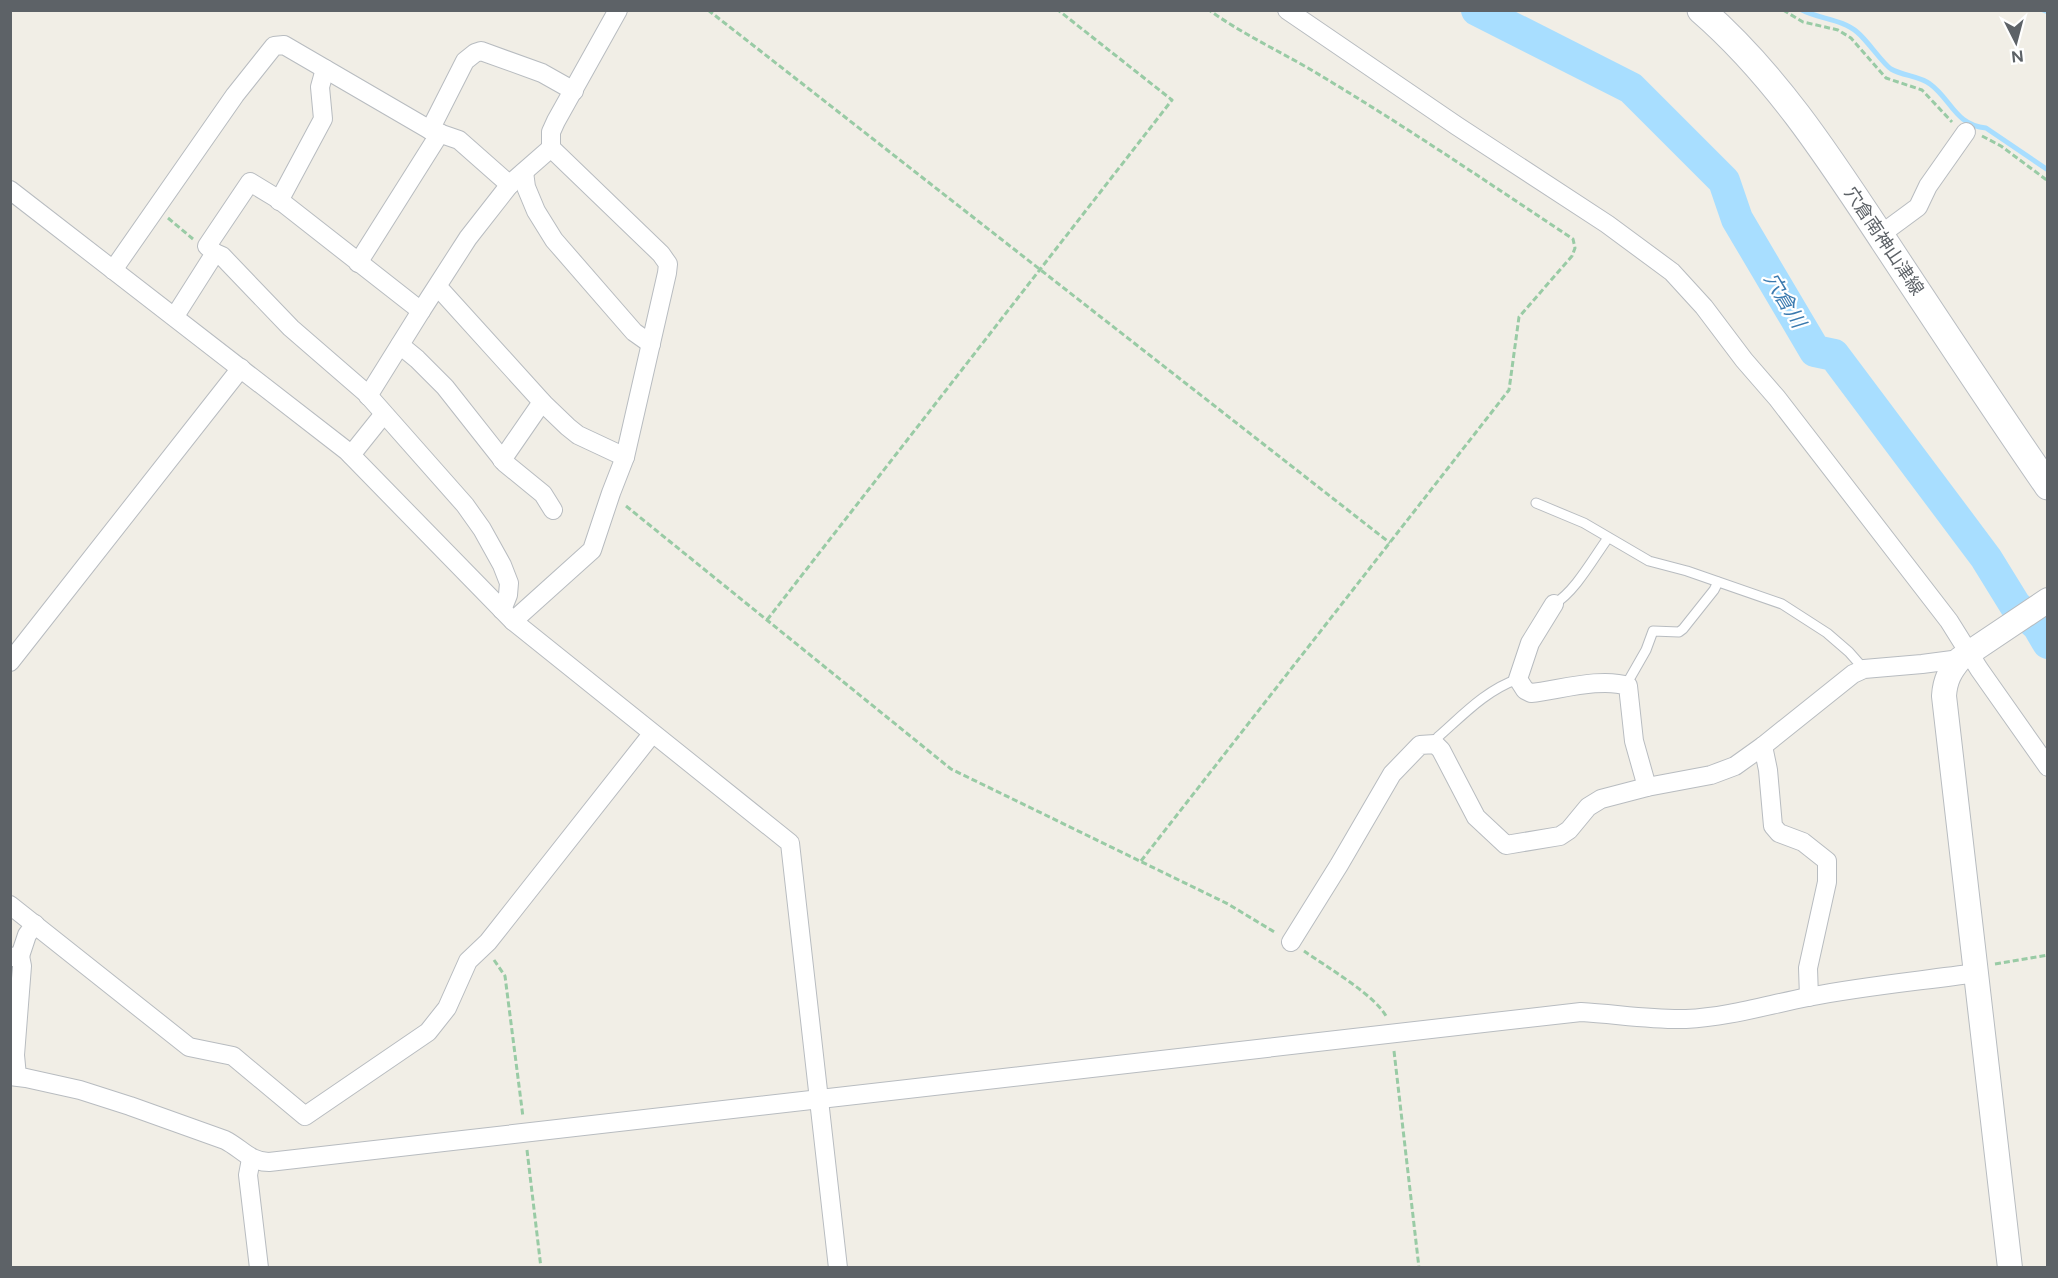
<svg xmlns="http://www.w3.org/2000/svg" width="2058" height="1278" viewBox="0 0 2058 1278" font-family="Figtree,'Noto Sans JP',sans-serif">
<style>
.lines{fill:none;stroke-linecap:round;stroke-linejoin:round}
.stream{stroke:#a8deff;stroke-width:5}
.river{stroke:#a8deff;stroke-width:32}
.service-casing{stroke:#b8bcc0;stroke-width:11}
.minor-casing{stroke:#b8bcc0;stroke-width:20}
.tertiary-casing{stroke:#b8bcc0;stroke-width:26}
.secondary-casing{stroke:#b9bdc2;stroke-width:29}
.path{stroke:#99cba5;stroke-width:3;stroke-dasharray:6 3;stroke-linecap:butt}
.service{stroke:#fff;stroke-width:9}
.minor{stroke:#fff;stroke-width:18}
.tertiary{stroke:#fff;stroke-width:24}
.secondary{stroke:#fff;stroke-width:27}
.labels{text-anchor:middle;stroke-width:4.5;stroke-linejoin:round;paint-order:stroke}
.street-label{font-size:18px;fill:#5d6267;stroke:#fff}
.water-label{font-size:20px;font-style:italic;fill:#3a7aaf;stroke:#fff}
</style>
<rect width="100%" height="100%" fill="#f1eee6"/>
<g class="lines">
<!-- stream -->
<g class="stream">
<path d="M1802,10C1819,19 1842,19 1857,32C1868,41 1882,63 1891,69C1903,76 1920,76 1930,84C1951,99 1955,125 1986,128L2048,170"/>
<path d="M2043,10L2048,12"/>
</g>
<!-- river -->
<path class="river" d="M1477,10L1631,88L1724,181L1737,219L1815,351L1834,355L1986,558L2015,605L2038,626L2048,643"/>
<!-- service casing -->
<g class="service-casing">
<g id="service">
<path d="M1536,503L1584,523L1649,561L1687,571L1782,604L1827,633L1849,652L1864,669"/>
<path d="M1554,604C1575,592 1594,557 1608,538"/>
<path d="M1626,685L1646,650L1653,631L1679,632L1683,629L1714,590L1718,582"/>
<path d="M1435,744L1438,737C1463,715 1486,690 1518,679"/>
</g>
</g>
<!-- minor casing -->
<g class="minor-casing">
<g id="minor">
<path d="M1287,10L1457,126L1607,224L1672,272L1704,307L1744,360L1777,398L1949,621L1979,669L2048,767"/>
<path d="M430,130L459,140L510,185"/>
<path d="M524,172L526,187L536,211L554,240L634,332L651,344"/>
<path d="M10,190L347,451L513,621L790,843L838,1268"/>
<path d="M279,201L323,119L320,87L325,69"/>
<path d="M1880,235L1918,207L1928,186L1966,132"/>
<path d="M215,253L222,256L291,328L366,393L465,505L482,529L502,565L509,583L508,595L502,610"/>
<path d="M358,263L440,133"/>
<path d="M113,270L235,95L274,46L284,45L430,130L465,61L475,53L481,51L542,73L574,91"/>
<path d="M438,287L544,404L568,427L578,435L625,457"/>
<path d="M175,316L215,253L207,246L250,182L278,199L421,311L468,238L511,183L551,148"/>
<path d="M400,345L417,359L445,387L505,463L543,494L553,510"/>
<path d="M368,396L421,311"/>
<path d="M351,455L383,415"/>
<path d="M502,460L542,402"/>
<path d="M1554,604L1530,643L1518,679L1525,690L1531,693C1559,690 1601,677 1628,686L1634,741L1647,787"/>
<path d="M513,621L592,550L611,493L625,457L667,273L668,264L661,254L551,148V132L556,121L618,10"/>
<path d="M10,662L241,368"/>
<path d="M1763,746L1768,770L1773,826L1779,833L1803,842L1827,861V882L1808,968L1809,997"/>
<path d="M10,905L189,1047L233,1056L305,1116L428,1032L447,1008L468,961L488,942L652,734"/>
<path d="M1291,942L1339,865L1392,774L1420,745L1435,744L1441,750L1476,817L1506,845L1560,836L1569,830L1588,807L1601,799L1647,787L1711,775L1735,766L1763,746L1853,674L1864,669L1922,664L1960,659"/>
<path d="M20,956L27,935L35,924"/>
<path d="M10,957L20,956L22,966L15,1055L17,1076"/>
<path d="M10,1076L26,1078L80,1090L130,1106L225,1140C241,1148 250,1162 269,1162L1581,1012C1616,1014 1651,1020 1686,1019C1728,1017 1767,1005 1808,997C1863,986 1920,981 1976,973"/>
<path d="M251,1159L248,1175L259,1268"/>
</g>
</g>
<!-- tertiary casing -->
<g class="tertiary-casing">
<path id="tertiary" d="M2010,1268L1944,696C1945,680 1950,671 1960,659L2048,600"/>
</g>
<!-- secondary casing -->
<g class="secondary-casing">
<path id="secondary" d="M1701,10C1776,75 1830,159 1884,241C1938,323 1992,405 2048,486"/>
</g>
<!-- path -->
<g class="path">
<path d="M708,10L1390,543"/>
<path d="M1783,10L1803,22L1838,30L1851,38L1886,78L1922,90L1952,122"/>
<path d="M1982,136L2001,146L2048,181"/>
<path d="M168,218L193,239"/>
<path d="M626,506L951,769L1228,904L1276,933"/>
<path d="M767,620L1172,100L1058,10"/>
<path d="M1141,861L1509,390L1519,317L1572,256L1575,248L1573,239C1490,184 1408,128 1323,77C1286,54 1245,36 1209,10"/>
<path d="M1304,951C1325,966 1377,996 1387,1018"/>
<path d="M494,960L505,976L523,1117"/>
<path d="M1995,964L2048,955"/>
<path d="M1394,1051L1419,1268"/>
<path d="M527,1150L541,1268"/>
</g>
<!-- service -->
<use href="#service" class="service"/>
<!-- minor -->
<use href="#minor" class="minor"/>
<!-- tertiary -->
<use href="#tertiary" class="tertiary"/>
<!-- secondary -->
<use href="#secondary" class="secondary"/>
</g>
<g class="labels">
<!-- street labels -->
<g class="street-label">
<text transform="translate(1884 241) rotate(56)" y="6">穴倉南神山津線</text>
</g>
<!-- water labels -->
<g class="water-label">
<text transform="translate(1785 300) rotate(59)" y="7">穴倉川</text>
</g>
</g>
<!-- border -->
<rect width="2058" height="1278" fill="none" stroke="#5d6267" stroke-width="24"/>
<!-- north arrow -->
<g transform="translate(2016 42) rotate(174)" stroke="#ffffff" stroke-width="4.5" paint-order="stroke">
<path d="M0-4.5L10 22L0 15L-10 22Z" fill="#5d6267"/>
<text y="-9" font-size="16" font-weight="bold" text-anchor="middle" fill="#5d6267">N</text>
</g>
</svg>
